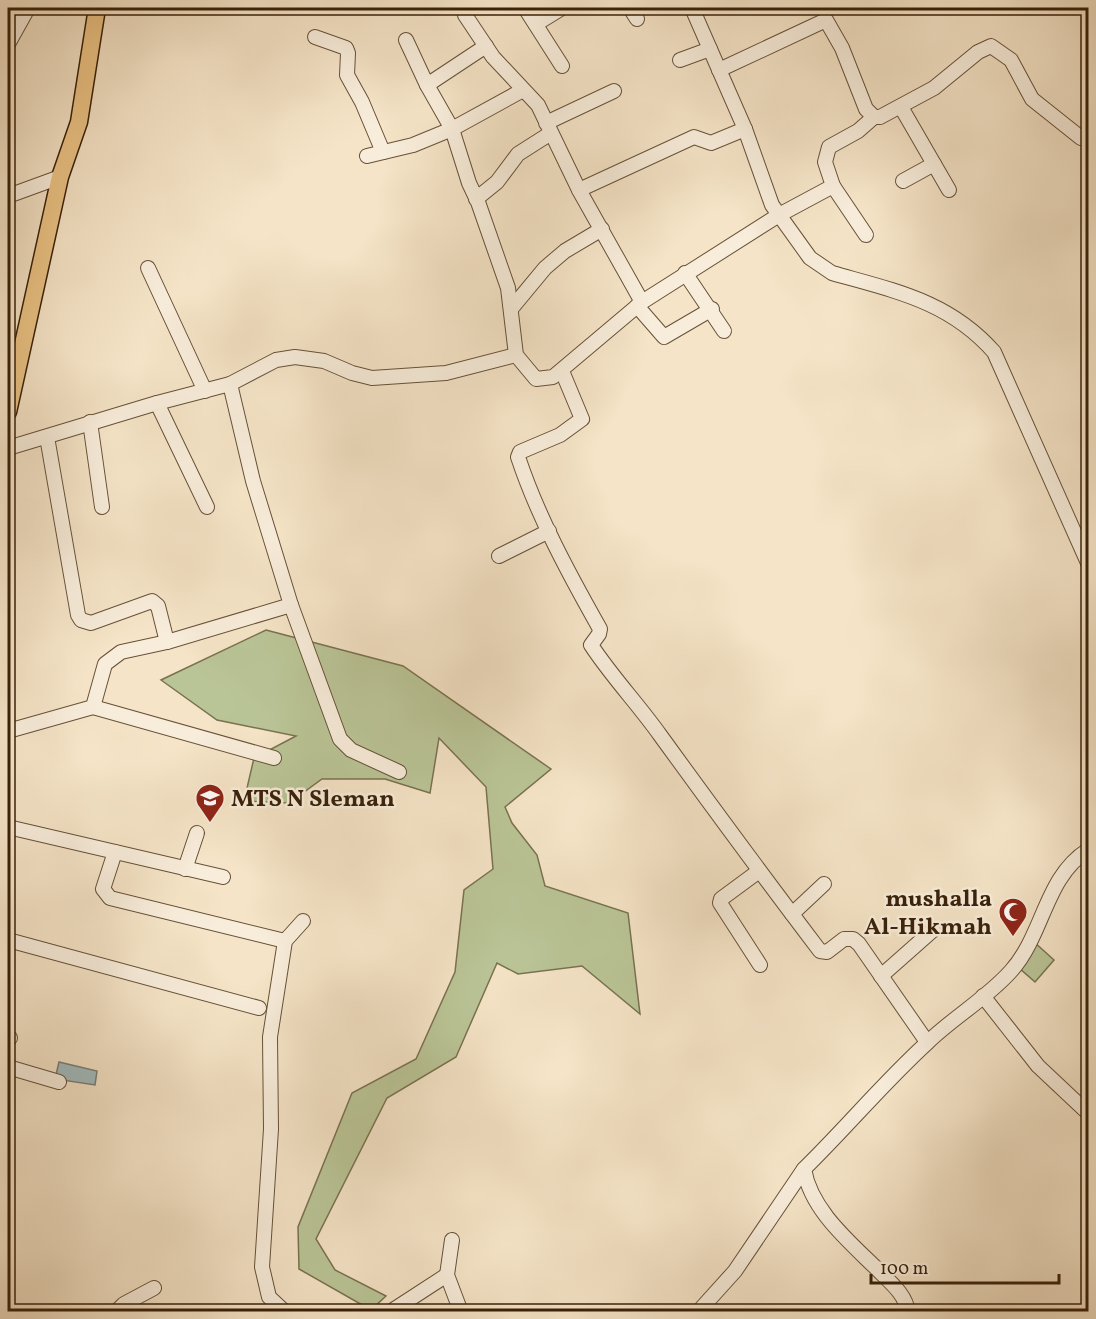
<svg xmlns="http://www.w3.org/2000/svg" width="1096" height="1319" viewBox="0 0 1096 1319" font-family="Vollkorn,serif">
<style>
.green{fill:#bac597;stroke:#797250;stroke-width:1.5}
.water{fill:#a1bcc0;stroke:#777e77;stroke-width:1.5}
.lines{fill:none;stroke-linecap:round;stroke-linejoin:round}
.minor-casing{stroke:#675138;stroke-width:16}
.major-casing{stroke:#382009;stroke-width:19}
.minor{stroke:#f8eddb;stroke-width:14}
.major{stroke:#eac284;stroke-width:16}
.labels{text-anchor:middle;stroke-width:5;stroke-linejoin:round;paint-order:stroke}
.poi-label{font-size:24px;font-weight:bold;fill:#382009;stroke:#f8eddb;text-anchor:start}
</style>
<rect width="100%" height="100%" fill="#f5e4c7"/>
<filter id="stains"><feTurbulence type="fractalNoise" baseFrequency=".00333" numOctaves="4"/><feColorMatrix values="0 0 0 0 .2 0 0 0 0 .09 0 0 0 0 .02 0 0 0 .5 -.17"/></filter>
<radialGradient id="worn" r=".72"><stop offset=".6" stop-color="#630" stop-opacity="0"/><stop offset="1" stop-color="#630" stop-opacity=".3"/></radialGradient>
<!-- green -->
<g class="green">
<path d="M266,630L403,666L551,769L505,807L512,823L537,855L545,886L628,913L640,1014L582,966L518,974L497,963L456,1057L387,1098L316,1239L335,1270L386,1296L371,1310L299,1269L298,1227L352,1093L416,1059L455,972L464,890L493,869L486,787L439,738L430,793L385,779H322L289,803L244,801L254,758L296,736L217,720L161,680Z"/>
<path d="M1033,941L1054,960L1035,982L1018,967Z"/>
</g>
<!-- water -->
<path class="water" d="M59,1062L97,1071L95,1085L55,1079Z"/>
<g class="lines">
<!-- minor casing -->
<g class="minor-casing">
<g id="minor">
<path d="M525,8L562,66"/>
<path d="M630,8L637,19"/>
<path d="M692,8L745,129L772,205L810,258L832,273C895,291 949,301 994,352L1088,563"/>
<path d="M536,24L562,8"/>
<path d="M315,37L346,48L348,53L347,75L362,102L383,152"/>
<path d="M406,40L427,85L452,129L469,183L478,202L508,288L516,355L536,379L553,377L642,302L579,190L538,105L493,57L465,15L464,8"/>
<path d="M8,44L28,8"/>
<path d="M680,60L710,49"/>
<path d="M719,70L826,20L842,48L866,109L874,117H880L934,88L978,52L991,46L1011,60L1032,99L1081,138L1088,139"/>
<path d="M427,85L486,46"/>
<path d="M901,107L949,190"/>
<path d="M546,123L614,91"/>
<path d="M367,156L413,145L452,129L523,90"/>
<path d="M903,181L934,164"/>
<path d="M833,186L866,235"/>
<path d="M579,190L694,137L711,143L745,129"/>
<path d="M8,196L60,177"/>
<path d="M476,199L497,182L518,154L551,133"/>
<path d="M148,268L205,391"/>
<path d="M685,273L724,331"/>
<path d="M642,302L779,215L833,186L825,162L829,147L858,131L874,117"/>
<path d="M637,306L664,337L712,309"/>
<path d="M511,309L545,268L565,251L602,229"/>
<path d="M562,371L582,419L560,435L520,452L518,457C538,517 569,574 600,629L599,634L591,645C612,677 638,704 660,735C713,808 766,880 820,951L827,952L844,939H853L859,944L927,1042"/>
<path d="M157,403L207,507"/>
<path d="M90,422L102,507"/>
<path d="M47,437L78,615L81,620L91,623L152,601L158,606L167,642"/>
<path d="M8,448L157,403L230,384L276,360L295,357L324,361L352,373L372,378L446,373L516,355"/>
<path d="M499,556L549,531"/>
<path d="M291,605L340,739L351,750L399,772"/>
<path d="M93,707L274,758"/>
<path d="M8,731L93,707L105,664L121,652L167,642L291,605L253,481L230,384"/>
<path d="M8,827L223,877"/>
<path d="M115,852L103,889L110,898L285,941"/>
<path d="M185,869L197,833"/>
<path d="M759,871L721,899L720,903L760,965"/>
<path d="M792,914L824,884"/>
<path d="M8,940L259,1008"/>
<path d="M881,976L933,930"/>
<path d="M983,996L1038,1066L1088,1113"/>
<path d="M8,1038H10"/>
<path d="M8,1067L59,1082"/>
<path d="M452,1240L447,1275L461,1312"/>
<path d="M116,1312L124,1304L154,1288"/>
<path d="M285,1312L269,1297L262,1267L271,1129L270,1037L285,941L303,921"/>
<path d="M390,1312L447,1275"/>
<path d="M698,1312L735,1271L804,1169"/>
<path d="M908,1312C906,1295 891,1283 879,1271C851,1243 811,1211 804,1169C846,1128 884,1082 928,1042C954,1017 987,998 1011,971C1044,934 1045,877 1088,850"/>
</g>
</g>
<!-- major casing -->
<g class="major-casing">
<path id="major" d="M8,412L60,177L79,122L97,8"/>
</g>
<!-- minor -->
<use href="#minor" class="minor"/>
<!-- major -->
<use href="#major" class="major"/>
</g>
<!-- icons -->
<defs>
<g id="school-pin" transform="scale(1.5)"><path d="M0 17L-7.5 6A9.5 9.5 0 1 1 7.5 6Z" fill="#8f2418" stroke="#f8eddb"/><path d="M0-5L7-2L0 1L-7-2ZM-4 1L0 2.5L4 1V4Q0 6-4 4Z" fill="#fff"/></g>
<g id="mosque-pin" transform="scale(1.5)"><path d="M0 17L-7.5 6A9.5 9.5 0 1 1 7.5 6Z" fill="#8f2418" stroke="#f8eddb"/><path d="M3.5-4.9A6 6 0 1 0 3.5 4.9A5 5 0 1 1 3.5-4.9Z" fill="#fff"/></g>
</defs>
<g fill-rule="evenodd">
<use href="#school-pin" x="210" y="798"/>
<use href="#mosque-pin" x="1013" y="912"/>
</g>
<g class="labels">
<!-- poi labels -->
<g class="poi-label">
<text x="231" y="806">MTS N Sleman</text>
<text x="992" y="906" text-anchor="end">mushalla<tspan x="992" dy="28">Al-Hikmah</tspan></text>
</g>
</g>
<!-- margin -->
<rect width="1096" height="1319" fill="none" stroke="#f5e4c7" stroke-width="30"/>
<rect x="9" y="9" width="1078" height="1301" fill="none" stroke="#382009" stroke-width="3"/>
<rect x="15" y="15" width="1066" height="1289" fill="none" stroke="#382009" stroke-width="1.5"/>
<!-- scale -->
<path d="M871 1274v9h188v-9" fill="none" stroke="#382009" stroke-width="3"/>
<text x="880" y="1274" font-size="18" fill="#382009" stroke="#f8eddb" stroke-width="4.5" paint-order="stroke">100 m</text>
<rect width="100%" height="100%" filter="url(#stains)"/>
<rect width="100%" height="100%" fill="url(#worn)"/>
</svg>
